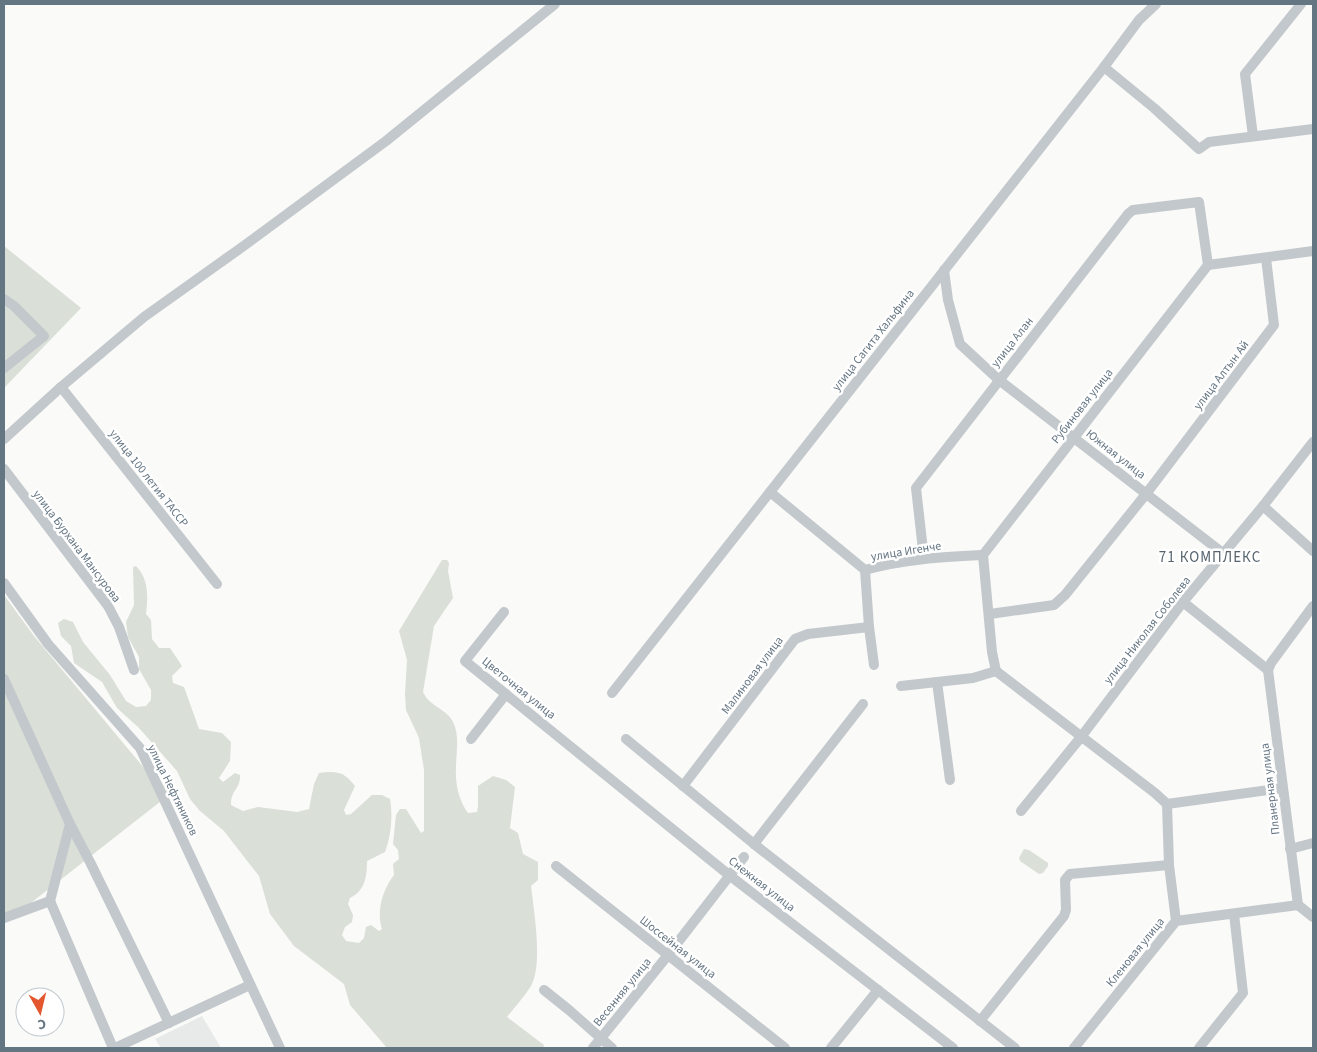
<svg xmlns="http://www.w3.org/2000/svg" width="1317" height="1052" viewBox="0 0 1317 1052" font-family="'Source Sans 3',sans-serif">
<style>
.built{fill:#e8e9e9}
.green{fill:#dadfd7}
.lines{fill:none;stroke-linecap:round;stroke-linejoin:round}
.minor{stroke:#c3c8cc;stroke-width:10}
.labels{text-anchor:middle;stroke-width:5;stroke-linejoin:round;paint-order:stroke}
.street-label{font-size:12px;fill:#657683;stroke:#fff}
.quarter-label{font-size:15px;letter-spacing:1px;fill:#57646e;stroke:#fff}
</style>
<rect width="100%" height="100%" fill="#fafaf8"/>
<!-- built -->
<path class="built" d="M202,1016L221,1048H161L155,1039Z"/>
<!-- green -->
<g class="green">
<path d="M4,246L81,308L4,388Z"/>
<path d="M442,560H447L449,563L448,571L453,598L434,626L423,692C429,706 448,710 453,722C460,736 456,753 456,768C455,784 459,801 468,813L477,812L478,806V786L493,776L506,780L515,787L510,828L518,833L523,854L538,862V880L531,886C534,911 543,965 531,986C524,997 515,1007 507,1017L544,1045L543,1048H387L350,1005L344,984L294,946L270,914L259,876L224,831L200,811L190,799L177,771L139,728L117,708L102,682L74,663L71,646L61,636L58,623L64,619L73,622L83,642L110,675L126,701L136,707L146,706L151,700V690L139,669V657L128,637L126,622L134,605L133,567L136,566C149,579 148,597 146,614L151,620L152,639L159,648H170L182,666L172,676L173,683L184,687L199,729L222,733L231,742L230,761L219,778L223,782L235,773L240,775C241,788 230,791 231,805L243,811L258,807L297,812L309,809L314,784L319,773C337,771 343,771 355,786L344,810L346,815L351,814L372,795H382L390,799C393,816 391,836 385,852L367,861C367,876 365,891 350,898L348,904L353,915L352,922L345,927L342,935L346,941L359,943L364,938L366,927L371,925L379,931L382,929C376,911 383,889 394,875L393,864L399,859L398,850L393,844L396,815L400,809H406L421,833L424,831V770L419,738L406,710L405,694L407,660L399,631Z"/>
<path d="M4,595L34,636L144,768L166,786L170,794L4,924Z"/>
<path d="M1024,849L1029,850L1048,863V866L1043,873L1039,874L1020,861L1019,858Z"/>
</g>
<g class="lines">
<!-- minor -->
<g class="minor">
<path d="M1104,67L1154,108L1199,149L1209,142L1313,129"/>
<path d="M1253,136L1245,74L1301,4"/>
<path d="M944,270L948,300L960,344L999,380L1224,554"/>
<path d="M4,299L14,306L44,336L4,368"/>
<path d="M61,387L217,584"/>
<path d="M4,439L61,387L144,317L245,245L386,141L555,4"/>
<path d="M4,469L108,606L119,627L134,670"/>
<path d="M770,492L865,570"/>
<path d="M1263,506L1313,551"/>
<path d="M924,559L916,488L1128,214L1133,210L1199,202L1208,265"/>
<path d="M865,570C903,559 944,557 983,555"/>
<path d="M865,570L869,627L874,665"/>
<path d="M4,583L48,644L140,748L280,1048"/>
<path d="M1183,602L1268,670"/>
<path d="M504,612L465,661L729,875L953,1048"/>
<path d="M990,614L1054,605L1065,595L1146,494L1274,325L1266,258"/>
<path d="M1268,670L1298,905"/>
<path d="M1268,670L1271,663L1313,606"/>
<path d="M996,671L992,652L983,555L1208,265L1313,251"/>
<path d="M996,671L1155,793L1167,804"/>
<path d="M4,679L70,824L50,901L4,918"/>
<path d="M937,682L950,780"/>
<path d="M901,686L973,678L996,671"/>
<path d="M612,693L1104,67L1139,20L1156,4"/>
<path d="M471,739L506,694"/>
<path d="M626,739L754,844L1015,1048"/>
<path d="M683,786L795,639L808,634L869,627"/>
<path d="M1021,811L1081,737L1183,602L1263,506L1313,442"/>
<path d="M70,824L90,862L169,1023"/>
<path d="M754,844L863,704"/>
<path d="M1290,849L1313,843"/>
<path d="M556,866L785,1048"/>
<path d="M50,901L113,1048"/>
<path d="M1298,905L1313,917"/>
<path d="M1176,921L1169,865L1167,804L1283,788"/>
<path d="M544,990L569,1010L612,1048"/>
<path d="M980,1021L1064,916L1066,910L1065,880L1070,874L1169,865"/>
<path d="M115,1048L250,985"/>
<path d="M593,1048L668,955L744,857"/>
<path d="M831,1048L878,990"/>
<path d="M1074,1048L1176,921L1298,905"/>
<path d="M1199,1048L1243,993L1234,914"/>
</g>
</g>
<g class="labels">
<!-- street labels -->
<g class="street-label">
<text transform="translate(873 340) rotate(-52)" y="4">улица Сагита Хальфина</text>
<text transform="translate(1012 342) rotate(-52)" y="4">улица Алан</text>
<text transform="translate(1221 375) rotate(-53)" y="4">улица Алтын Ай</text>
<text transform="translate(1082 406) rotate(-52)" y="4">Рубиновая улица</text>
<text transform="translate(1116 454) rotate(38)" y="4">Южная улица</text>
<text transform="translate(149 478) rotate(52)" y="4">улица 100 летия ТАССР</text>
<text transform="translate(77 546) rotate(53)" y="4">улица Бурхана Мансурова</text>
<text transform="translate(906 551) rotate(-9)" y="4">улица Игенче</text>
<text transform="translate(1147 630) rotate(-52)" y="4">улица Николая Соболева</text>
<text transform="translate(752 675) rotate(-53)" y="4">Малиновая улица</text>
<text transform="translate(519 688) rotate(39)" y="4">Цветочная улица</text>
<text transform="translate(1270 789) rotate(-97)" y="4">Планерная улица</text>
<text transform="translate(173 790) rotate(64)" y="4">улица Нефтяников</text>
<text transform="translate(762 884) rotate(38)" y="4">Снежная улица</text>
<text transform="translate(678 947) rotate(38)" y="4">Шоссейная улица</text>
<text transform="translate(1135 952) rotate(-51)" y="4">Кленовая улица</text>
<text transform="translate(622 992) rotate(-51)" y="4">Весенняя улица</text>
</g>
<!-- quarter labels -->
<g class="quarter-label">
<text x="1210" y="562">71 КОМПЛЕКС</text>
</g>
</g>
<!-- border -->
<rect width="1317" height="1052" fill="none" stroke="#657683" stroke-width="10"/>
<!-- north arrow -->
<g transform="translate(40 1012) rotate(172)"><circle r="24" fill="#ffffff" stroke="#c1c8cd"/>
<path d="M0-4L9 19L0 12L-9 19Z" fill="#e4572e"/>
<text y="-8" font-size="14" font-weight="bold" text-anchor="middle" fill="#657683">С</text>
</g>
</svg>
